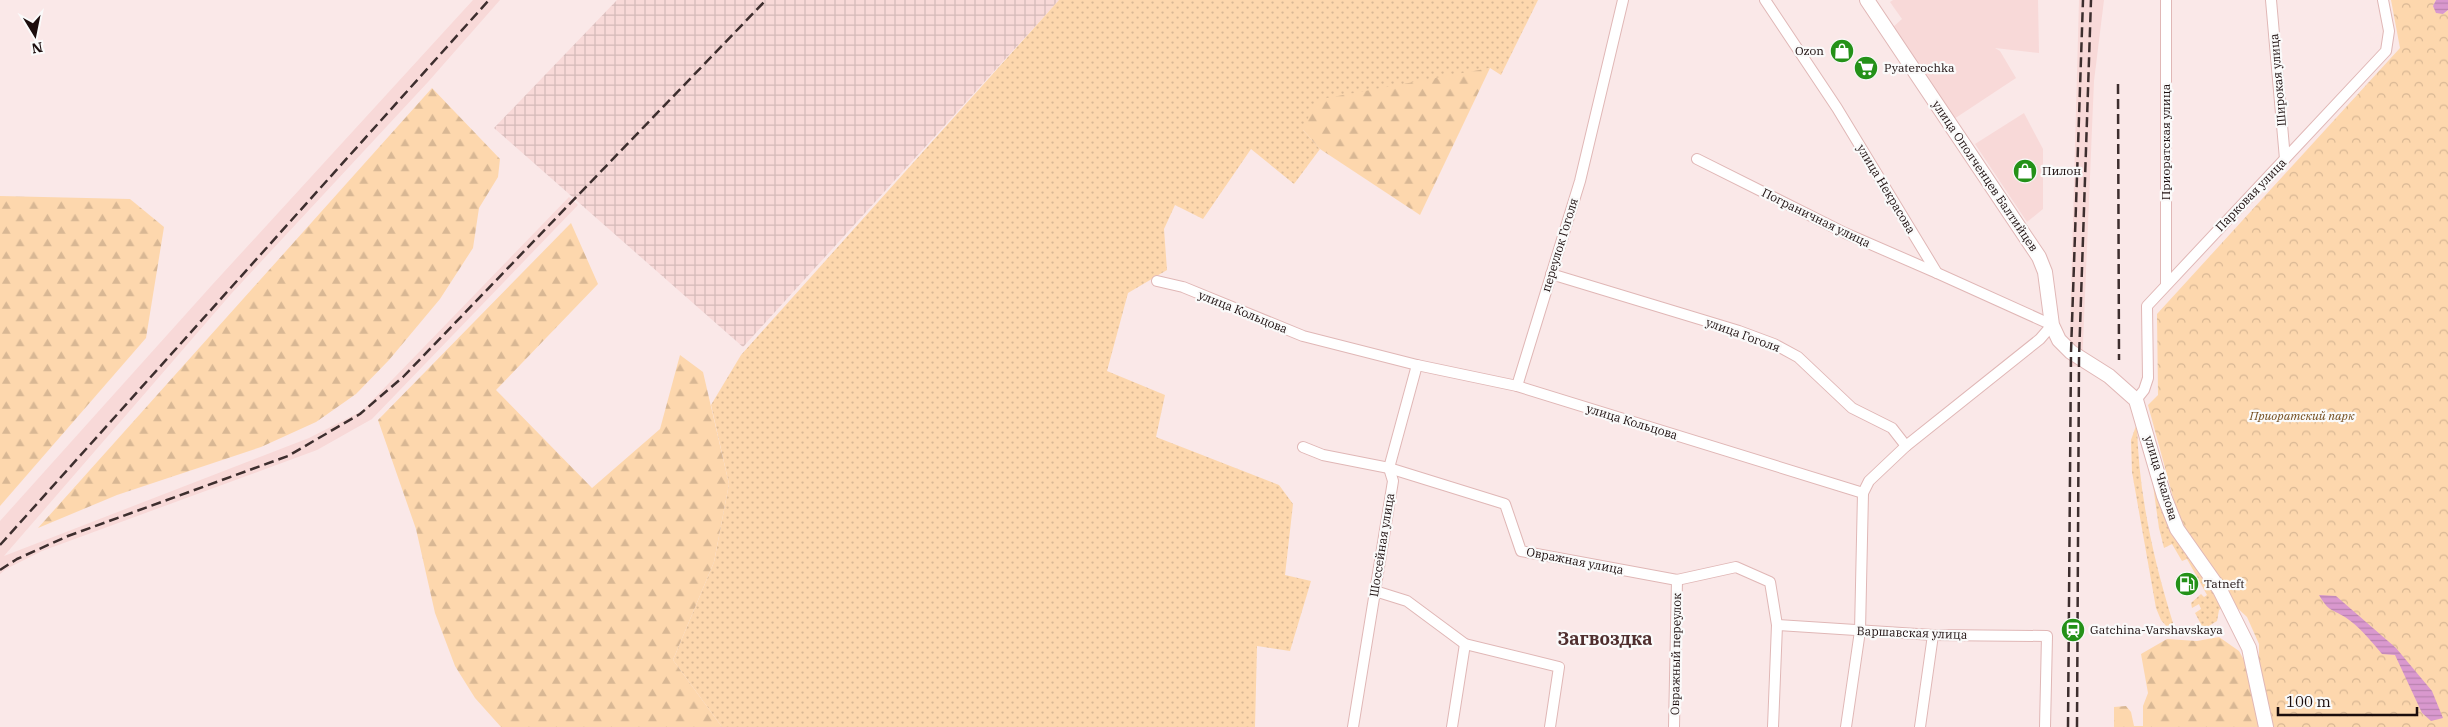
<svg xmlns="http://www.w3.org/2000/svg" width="2448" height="727" viewBox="0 0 2448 727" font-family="'IBM Plex Serif',serif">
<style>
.built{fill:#f8d9d8}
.industrial{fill:url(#industrial-grid)}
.grass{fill:url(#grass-dots)}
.forest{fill:url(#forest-firs)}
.park{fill:url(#park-crowns)}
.water{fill:url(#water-rules)}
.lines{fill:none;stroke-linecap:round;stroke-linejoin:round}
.minor-casing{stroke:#e0b7b6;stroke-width:12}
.secondary-casing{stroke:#e0b7b6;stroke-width:16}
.minor{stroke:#fff;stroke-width:10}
.secondary{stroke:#fff;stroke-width:14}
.rail{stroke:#3d2e2e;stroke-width:2.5;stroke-dasharray:10 5;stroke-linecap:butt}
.labels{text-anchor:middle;stroke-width:4.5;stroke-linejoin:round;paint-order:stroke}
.poi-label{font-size:12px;fill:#1b0d0d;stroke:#fafafa;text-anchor:start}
.street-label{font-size:12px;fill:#1b0d0d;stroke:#fafafa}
.park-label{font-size:12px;font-style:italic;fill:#724c1d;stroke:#fafafa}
.district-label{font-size:18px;font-weight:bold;fill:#4f2e2e;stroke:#fafafa}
</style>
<defs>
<pattern id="industrial-grid" width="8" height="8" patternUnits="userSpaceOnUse" patternTransform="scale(1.25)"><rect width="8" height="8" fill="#f8d9d8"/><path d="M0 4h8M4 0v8" fill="none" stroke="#d4b9b8"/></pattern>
<pattern id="grass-dots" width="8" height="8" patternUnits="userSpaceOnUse" patternTransform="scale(1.25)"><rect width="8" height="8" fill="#fdd7ad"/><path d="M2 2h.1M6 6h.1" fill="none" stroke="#d8b794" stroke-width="1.8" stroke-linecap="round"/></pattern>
<pattern id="forest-firs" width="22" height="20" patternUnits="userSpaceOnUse" patternTransform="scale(1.25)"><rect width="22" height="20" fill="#fdd7ad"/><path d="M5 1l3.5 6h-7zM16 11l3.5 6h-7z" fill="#d8b794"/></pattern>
<pattern id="park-crowns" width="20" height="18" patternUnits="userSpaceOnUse" patternTransform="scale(1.25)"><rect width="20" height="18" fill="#fdd7ad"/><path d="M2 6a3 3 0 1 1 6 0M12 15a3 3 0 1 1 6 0" fill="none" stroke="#d8b794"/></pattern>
<pattern id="water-rules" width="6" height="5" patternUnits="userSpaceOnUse" patternTransform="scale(1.25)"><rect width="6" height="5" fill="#d998ce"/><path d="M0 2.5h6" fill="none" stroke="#ba82b0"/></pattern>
</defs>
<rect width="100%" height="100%" fill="#fae8e8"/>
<!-- built -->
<g class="built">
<path d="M473,0H500L428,82L231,294L4,556L309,438L362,411L569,197L578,205L372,419L317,450L42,551L6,569L0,574V521L212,285Z"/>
<path d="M1893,0H2038L2039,53L1995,48L2000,51L2016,78L1954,119L1892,28L1902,19L1890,2Z"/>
<path d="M2079,0H2104L2094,81L2082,367L2069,366Z"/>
<path d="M2024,113L2043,149V209L2027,222L1975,144Z"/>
</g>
<!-- industrial -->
<path class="industrial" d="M617,0H1059L743,347L494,128Z"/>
<!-- grass -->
<g class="grass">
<path d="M1059,0H1538L1501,75L1490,68L1303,130L1320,149L1294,184L1251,149L1203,219L1175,205L1164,229L1167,270L1128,293L1107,371L1165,395L1156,437L1279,485L1293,504L1285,575L1311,581L1290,651L1257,646L1255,727H722L673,660L714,562L729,484L711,405L741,355Z"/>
<path d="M2137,423C2138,491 2153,558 2173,623L2171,628H2168L2161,620L2156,608L2132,472L2131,440Z"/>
<path d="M2152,478L2220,604L2222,608L2219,610L2217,621L2207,627L2202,626L2195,613L2201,609L2199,604L2192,608L2191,603L2201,594L2204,597L2207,595L2187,559L2182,561L2172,544L2164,548L2159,528Z"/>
</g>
<!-- forest -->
<g class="forest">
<path d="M1490,68L1420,215L1320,149L1303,130L1316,100Z"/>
<path d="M432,88L500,159L498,177L479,208L473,248L440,299L389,360L356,394L316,422L261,447L117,495L38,528Z"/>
<path d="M0,196L130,199L164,227L146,338L0,506Z"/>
<path d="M571,223L598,284L496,390L592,488L660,429L680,355L703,372L729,484L714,562L673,660L722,727H501L475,698L455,666L435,613L416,529L378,420Z"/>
<path d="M2219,637L2239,651L2250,671L2262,727H2114V707L2126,706L2131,712L2134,726H2143V706L2148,693L2141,654L2167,639L2197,641Z"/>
</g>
<!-- park -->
<path class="park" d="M2391,0H2436L2433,6L2443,14L2448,10V727H2271L2259,676V644L2247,617L2231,602L2180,523L2148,405L2158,395L2157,314L2400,48Z"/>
<!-- water -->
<g class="water">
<path d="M2436,0H2448V10L2443,14L2436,13L2433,6Z"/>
<path d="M2319,595L2336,596L2396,648L2432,691L2443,718L2431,721L2422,713L2395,655L2382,654C2371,641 2359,626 2345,617C2330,608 2329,612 2319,595Z"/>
</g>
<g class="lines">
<!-- minor casing -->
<g class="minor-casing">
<g id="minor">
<path d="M2271,0L2285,159"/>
<path d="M1697,159L1845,233L1937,273"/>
<path d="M1551,274L1739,331L1774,344L1798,357L1852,408L1892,428L1906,446"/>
<path d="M1157,281L1183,287L1303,336L1417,365L1517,386L1863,493L1869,481L1906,446L2040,339L2052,325L1937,273L1837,108L1765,0"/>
<path d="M2166,284V0"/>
<path d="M1517,386L1580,181L1623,0"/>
<path d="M2136,400L2144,390L2148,378L2147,306L2386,51L2389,31L2383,0"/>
<path d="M1303,447L1323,455L1389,468L1505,504L1521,551L1677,580L1736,567L1770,582L1777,625L1773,727"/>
<path d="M1375,591L1407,601L1465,644L1559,667L1550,727"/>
<path d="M1777,625L1933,635L2047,636L2045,727"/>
<path d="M1353,727L1393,481L1389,468L1417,365"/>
<path d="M1452,727L1465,644"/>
<path d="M1674,727L1677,580"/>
<path d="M1846,727L1860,631L1863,493"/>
<path d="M1920,727L1933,635"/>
</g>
</g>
<!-- secondary casing -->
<g class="secondary-casing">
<path id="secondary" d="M1867,0L2039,257L2045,272L2052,325L2059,340L2071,352L2109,376L2136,400L2164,496L2177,529L2220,590L2249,648L2266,727"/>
</g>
<!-- minor -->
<use href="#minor" class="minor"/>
<!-- secondary -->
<use href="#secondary" class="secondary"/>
<!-- rail -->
<g class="rail">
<path d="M2118,84L2119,360"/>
<path d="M0,545L489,0"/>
<path d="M0,570L17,559L68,536L288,456L360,414L403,377L766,0"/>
<path d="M2068,727L2071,352L2083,0"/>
<path d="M2077,727L2079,358L2091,0"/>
</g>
</g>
<!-- icons -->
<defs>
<g id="shop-disc" transform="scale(1.25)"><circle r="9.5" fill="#249118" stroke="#fafafa"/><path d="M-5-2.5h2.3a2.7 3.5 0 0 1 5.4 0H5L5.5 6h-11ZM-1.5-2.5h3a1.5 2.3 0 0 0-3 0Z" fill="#fff"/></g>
<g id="supermarket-disc" transform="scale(1.25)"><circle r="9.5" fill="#249118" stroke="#fafafa"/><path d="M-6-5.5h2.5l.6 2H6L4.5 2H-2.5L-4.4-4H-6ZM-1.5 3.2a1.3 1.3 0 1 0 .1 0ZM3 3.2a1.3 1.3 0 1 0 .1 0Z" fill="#fff"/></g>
<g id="fuel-disc" transform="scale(1.25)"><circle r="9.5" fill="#249118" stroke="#fafafa"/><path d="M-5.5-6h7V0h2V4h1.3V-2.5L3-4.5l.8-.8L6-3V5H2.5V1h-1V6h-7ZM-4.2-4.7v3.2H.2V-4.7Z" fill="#fff"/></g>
<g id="station-disc" transform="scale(1.25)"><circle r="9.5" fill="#249118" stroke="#fafafa"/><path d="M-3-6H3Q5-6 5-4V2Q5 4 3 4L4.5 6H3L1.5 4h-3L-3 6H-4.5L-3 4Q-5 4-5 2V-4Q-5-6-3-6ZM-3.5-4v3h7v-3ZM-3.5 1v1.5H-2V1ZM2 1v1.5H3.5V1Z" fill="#fff"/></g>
</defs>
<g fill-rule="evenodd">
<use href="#shop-disc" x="1842" y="51"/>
<use href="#supermarket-disc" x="1866" y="68"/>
<use href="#shop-disc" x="2025" y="171"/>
<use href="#fuel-disc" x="2187" y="584"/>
<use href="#station-disc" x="2073" y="630"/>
</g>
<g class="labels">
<!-- poi labels -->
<g class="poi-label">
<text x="1824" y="55" text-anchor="end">Ozon</text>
<text x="1884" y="72">Pyaterochka</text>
<text x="2042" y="175">Пилон</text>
<text x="2204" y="588">Tatneft</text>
<text x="2090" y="634">Gatchina-Varshavskaya</text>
</g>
<!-- street labels -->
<g class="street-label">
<text transform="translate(2278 80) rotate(-95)" y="4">Широкая улица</text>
<text transform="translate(2166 142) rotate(-90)" y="4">Приоратская улица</text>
<text transform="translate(1985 176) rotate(56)" y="4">улица Ополченцев Балтийцев</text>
<text transform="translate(1886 189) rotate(59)" y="4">улица Некрасова</text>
<text transform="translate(2251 195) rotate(-46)" y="4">Парковая улица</text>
<text transform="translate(1816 218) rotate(26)" y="4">Пограничная улица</text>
<text transform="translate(1560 245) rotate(-73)" y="4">переулок Гоголя</text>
<text transform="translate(1243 312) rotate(22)" y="4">улица Кольцова</text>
<text transform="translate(1743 335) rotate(20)" y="4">улица Гоголя</text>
<text transform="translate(1632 422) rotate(17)" y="4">улица Кольцова</text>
<text transform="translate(2161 478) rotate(73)" y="4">улица Чкалова</text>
<text transform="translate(1382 545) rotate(-81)" y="4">Шоссейная улица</text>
<text transform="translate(1575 561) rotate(11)" y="4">Овражная улица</text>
<text transform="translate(1912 633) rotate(2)" y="4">Варшавская улица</text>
<text transform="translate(1676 654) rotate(-89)" y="4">Овражный переулок</text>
</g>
<!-- park labels -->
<g class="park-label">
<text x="2302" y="420">Приоратский парк</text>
</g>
<!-- district labels -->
<g class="district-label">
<text x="1605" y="645">Загвоздка</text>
</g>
</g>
<!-- north arrow -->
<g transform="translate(35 35) rotate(170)" stroke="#fafafa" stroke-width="4" paint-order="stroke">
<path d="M0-4L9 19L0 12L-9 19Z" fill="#1b0d0d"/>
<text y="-8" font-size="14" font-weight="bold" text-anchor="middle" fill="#1b0d0d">N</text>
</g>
<!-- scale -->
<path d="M2278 707v8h139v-8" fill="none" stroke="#1b0d0d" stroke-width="2.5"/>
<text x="2286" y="707" font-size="15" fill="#1b0d0d" stroke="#fafafa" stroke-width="4" paint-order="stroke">100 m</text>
</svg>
